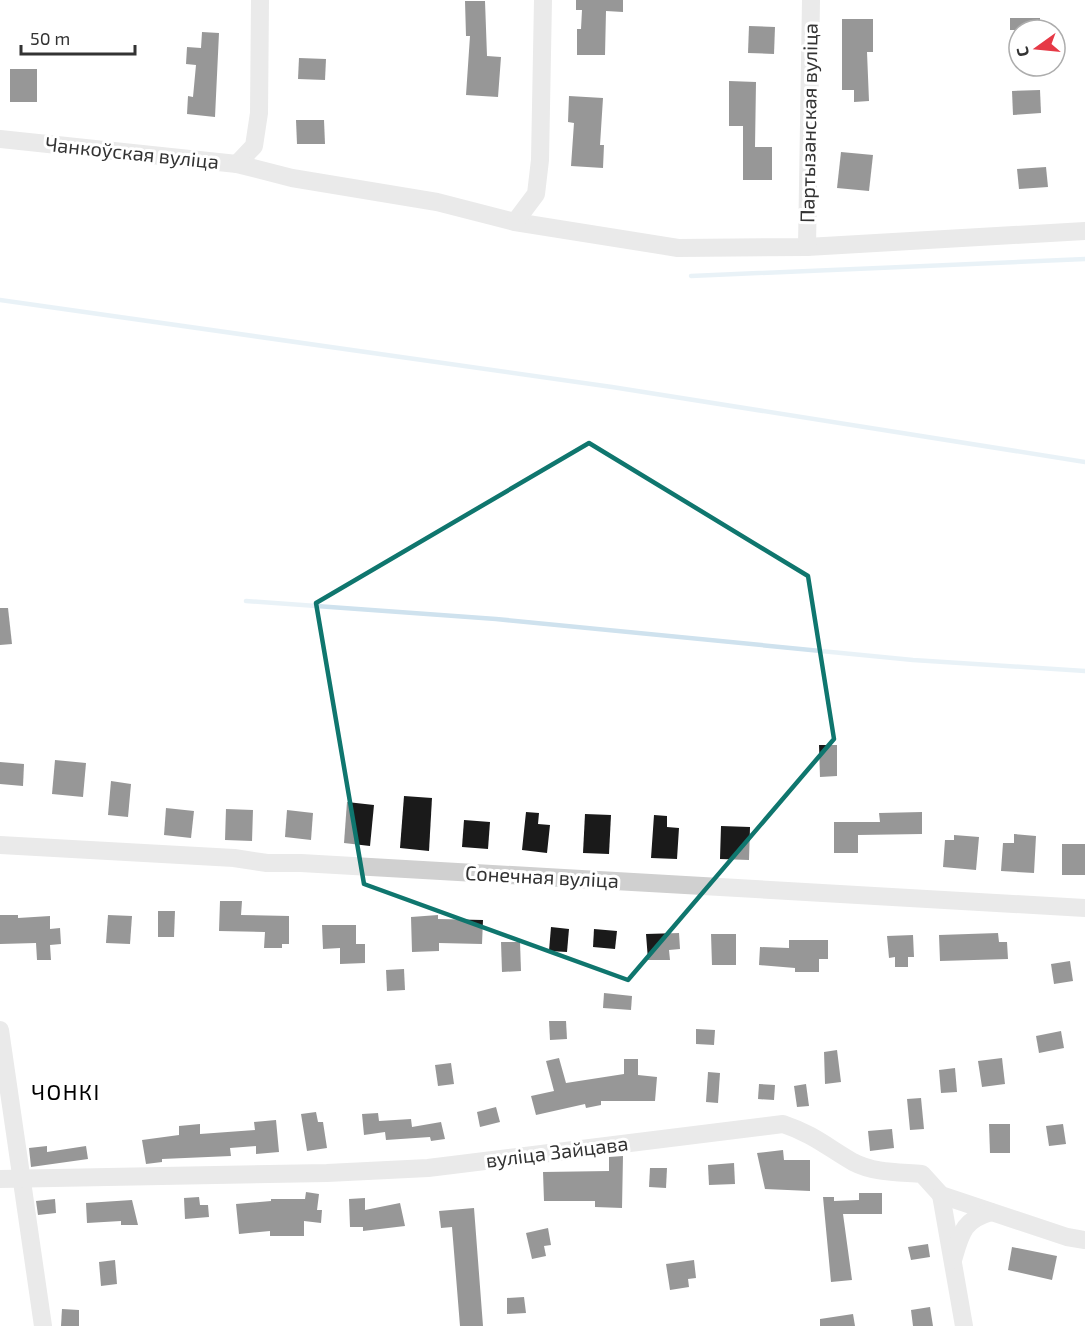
<svg xmlns="http://www.w3.org/2000/svg" width="1085" height="1326" viewBox="0 0 1085 1326" font-family="'Exo 2',sans-serif">
<style>
.lines{fill:none;stroke-linecap:round;stroke-linejoin:round}
.stream{stroke:#cfe2ee;stroke-width:4.5}
.building{fill:#1a1a1a}
.minor{stroke:#d0d0d0;stroke-width:18}
.marked{fill:none;stroke:#0f766e;stroke-width:4.5;stroke-linejoin:round}
.labels{text-anchor:middle;stroke-width:6;stroke-linejoin:round;paint-order:stroke}
.street-label{font-size:20px;fill:#333;stroke:#fff}
.quarter-label{font-size:22px;letter-spacing:1.5px;fill:#000;stroke:#fff}
</style>
<rect width="100%" height="100%" fill="#fff"/>
<g class="lines">
<!-- stream -->
<g class="stream">
<path d="M691,276L1085,259"/>
<path d="M0,300L612,387L1085,462"/>
<path d="M246,601L496,619L913,660L1085,671"/>
</g>
</g>
<!-- building -->
<g class="building">
<path d="M576,0H623V12L606,11L605,55H577V29H581L582,10H576Z"/>
<path d="M465,1H485L487,56L501,57L498,97L466,95L470,36H466Z"/>
<rect x="1010" y="18" width="30" height="12"/>
<path d="M842,19H873V52H867L869,101L854,102V90H842Z"/>
<path d="M749,26L775,27L774,54L748,53Z"/>
<path d="M202,32L219,33L215,117L187,114L188,96L193,97L196,65L186,64L187,47L201,48Z"/>
<path d="M299,58L326,59L325,80L298,79Z"/>
<rect x="10" y="69" width="27" height="33"/>
<path d="M729,81L756,82L755,147H772V180H743V126H729Z"/>
<path d="M1040,90L1041,113L1013,115L1012,91Z"/>
<path d="M569,96L603,98L600,145H604L603,168L571,166L574,123L568,122Z"/>
<path d="M296,120H324L325,144H297Z"/>
<path d="M841,152L873,155L869,191L837,188Z"/>
<path d="M1046,167L1048,187L1019,189L1017,169Z"/>
<path d="M0,608H8L12,644L0,645Z"/>
<path d="M819,745H837V776L820,777Z"/>
<path d="M55,760L86,763L83,797L52,794Z"/>
<path d="M0,762L24,764L23,786L0,784Z"/>
<path d="M111,781L131,784L128,817L108,815Z"/>
<path d="M404,796L432,798L429,851L400,848Z"/>
<path d="M347,802L374,805L370,846L344,843Z"/>
<path d="M166,808L194,811L191,838L164,835Z"/>
<path d="M226,809L253,810L252,841L225,840Z"/>
<path d="M287,810L313,813L311,840L285,837Z"/>
<path d="M526,812L539,813L538,824L550,825L547,853L522,850Z"/>
<path d="M922,812V834L858,835V853H834V822H880L879,813Z"/>
<path d="M585,814L611,815L609,854L583,853Z"/>
<path d="M654,815L667,816V827L679,828L677,859L651,858Z"/>
<path d="M464,820L490,822L488,849L462,847Z"/>
<path d="M721,826L750,827L749,860L720,859Z"/>
<path d="M1014,834L1036,836L1034,873L1001,871L1003,843H1014Z"/>
<path d="M954,835L979,837L976,870L943,867L945,840H954Z"/>
<rect x="1062" y="844" width="23" height="31"/>
<path d="M220,901H242L241,915L289,916V944H282V948H264L265,932L219,931Z"/>
<path d="M158,911H175L174,937H158Z"/>
<path d="M0,915H18V918L50,916V929L60,928L61,944L50,945L51,960H37L36,943L0,944Z"/>
<path d="M108,915L132,916L130,944L106,943Z"/>
<path d="M438,915V919L483,920L482,944L439,943V951L412,952L411,917Z"/>
<path d="M322,925H356V944H365V963L340,964V948L323,949Z"/>
<path d="M551,927L569,929L567,952L549,951Z"/>
<path d="M594,929L617,931L615,949L593,947Z"/>
<path d="M679,933L680,949L669,950L670,960H648L646,934Z"/>
<path d="M998,933L999,942H1007L1008,959L940,961L939,935Z"/>
<path d="M711,934H736V965H712Z"/>
<path d="M913,935L914,957H908V967H895V957L889,958L887,936Z"/>
<path d="M789,940H828V959H819V972H795V968L759,965L760,947L789,948Z"/>
<path d="M501,942H520L521,971L502,972Z"/>
<path d="M1070,961L1073,981L1054,984L1051,964Z"/>
<path d="M404,969L405,990L387,991L386,970Z"/>
<path d="M604,993L632,996L631,1010L603,1008Z"/>
<path d="M549,1021H566L567,1039L550,1040Z"/>
<path d="M696,1029L715,1030L714,1045L696,1044Z"/>
<path d="M1061,1031L1064,1048L1039,1053L1036,1036Z"/>
<path d="M837,1050L841,1082L825,1084L824,1052Z"/>
<path d="M559,1058L566,1083L624,1074V1059H638V1075L657,1077L655,1101H601V1105L586,1108L585,1104L536,1115L531,1096L554,1091L546,1061Z"/>
<path d="M1002,1058L1005,1084L982,1087L978,1061Z"/>
<path d="M451,1063L454,1084L438,1086L435,1065Z"/>
<path d="M955,1068L957,1092L941,1093L939,1070Z"/>
<path d="M708,1072L720,1073L718,1103L706,1102Z"/>
<path d="M759,1084L775,1085L774,1100L758,1099Z"/>
<path d="M806,1084L809,1106L797,1107L794,1086Z"/>
<path d="M921,1098L924,1129L910,1130L907,1099Z"/>
<path d="M496,1107L500,1122L480,1127L477,1112Z"/>
<path d="M316,1112L318,1122H323L327,1148L307,1151L301,1114Z"/>
<path d="M378,1113L379,1121L411,1119L412,1127L441,1122L445,1139L431,1141L430,1137L386,1140L385,1132L364,1135L362,1114Z"/>
<path d="M276,1120L279,1152L256,1154V1146L230,1148L231,1156L162,1159V1162L146,1164L142,1140L179,1135V1126L200,1124V1134L255,1130L254,1122Z"/>
<path d="M989,1124H1010V1153H990Z"/>
<path d="M1063,1124L1066,1144L1049,1146L1046,1126Z"/>
<path d="M892,1129L894,1148L870,1151L868,1131Z"/>
<path d="M47,1146V1152L86,1146L88,1159L31,1167L29,1148Z"/>
<path d="M783,1150L784,1160H810V1191L765,1189L757,1153Z"/>
<path d="M623,1156L622,1208L595,1207V1201H544L543,1172L609,1171V1157Z"/>
<path d="M734,1163L735,1184L709,1185L708,1165Z"/>
<path d="M650,1168H667L666,1188L649,1187Z"/>
<path d="M306,1192L319,1194L317,1210H322L321,1223L304,1221V1236H270V1231L239,1234L236,1204L271,1201V1199H305Z"/>
<path d="M859,1193H882V1214H843L852,1280L831,1282L823,1197H834V1201L859,1200Z"/>
<path d="M199,1197L200,1205H208L209,1217L185,1219L184,1198Z"/>
<path d="M365,1198V1210L400,1203L405,1226L363,1231V1227H350L349,1199Z"/>
<path d="M55,1199L56,1213L38,1215L36,1201Z"/>
<path d="M132,1200L138,1225H121V1221L87,1223L86,1203Z"/>
<path d="M474,1208L483,1326H460L452,1227L441,1228L439,1211Z"/>
<path d="M548,1228L551,1245L544,1246L546,1256L532,1259L526,1233Z"/>
<path d="M928,1244L930,1257L911,1260L908,1247Z"/>
<path d="M1012,1247L1057,1256L1052,1280L1008,1270Z"/>
<path d="M115,1260L117,1284L101,1286L99,1262Z"/>
<path d="M694,1260L696,1278L688,1279L689,1287L670,1290L666,1264Z"/>
<path d="M524,1297L526,1313L507,1314V1298Z"/>
<path d="M930,1307L933,1326H913L911,1310Z"/>
<path d="M62,1309L79,1310V1326H61Z"/>
<path d="M853,1314L855,1326H820V1319Z"/>
</g>
<g class="lines">
<!-- minor -->
<g class="minor">
<path d="M0,139L237,164L254,146L259,113L260,0"/>
<path d="M237,164L292,178L437,202L515,222L678,248L807,247L1085,231"/>
<path d="M515,222L536,194L540,160L543,0"/>
<path d="M807,247L811,0"/>
<path d="M0,845L234,858L267,863H301L1085,908"/>
<path d="M0,1030L43,1326"/>
<path d="M0,1179L327,1173L428,1168L783,1124C813,1134 827,1147 853,1162C874,1173 898,1172 922,1174L941,1195L1067,1237L1085,1240"/>
<path d="M941,1195L964,1326"/>
<path d="M953,1260C961,1233 963,1220 991,1212"/>
</g>
</g>
<!-- marked area -->
<path d="M0 0H1085V1326H0ZM589,443L808,576L834,739L628,980L364,884L316,603Z" fill="#fff" fill-opacity=".55" fill-rule="evenodd"/>
<path class="marked" d="M589,443L808,576L834,739L628,980L364,884L316,603Z"/>
<g class="labels">
<!-- street labels -->
<g class="street-label">
<text transform="translate(809 123) rotate(-89)" y="7">Партызанская вуліца</text>
<text transform="translate(132 153) rotate(6)" y="7">Чанкоўская вуліца</text>
<text transform="translate(542 877) rotate(3)" y="7">Сонечная вуліца</text>
<text transform="translate(557 1152) rotate(-7)" y="7">вуліца Зайцава</text>
</g>
<!-- quarter labels -->
<g class="quarter-label">
<text x="66" y="1100">ЧОНКІ</text>
</g>
</g>
<!-- north arrow -->
<g transform="translate(1037 48) rotate(255)"><circle r="28" fill="#ffffff" stroke="#adadad" stroke-width="1.5"/>
<path d="M0-4.5L10 22L0 15L-10 22Z" fill="#e63946"/>
<text y="-9" font-size="16" font-weight="bold" text-anchor="middle" fill="#333333">С</text>
</g>
<!-- scale -->
<path d="M21 45v9h114v-9" fill="none" stroke="#333333" stroke-width="3"/>
<text x="30" y="45" font-size="18" fill="#333333" stroke="#ffffff" stroke-width="4.5" paint-order="stroke">50 m</text>
</svg>
